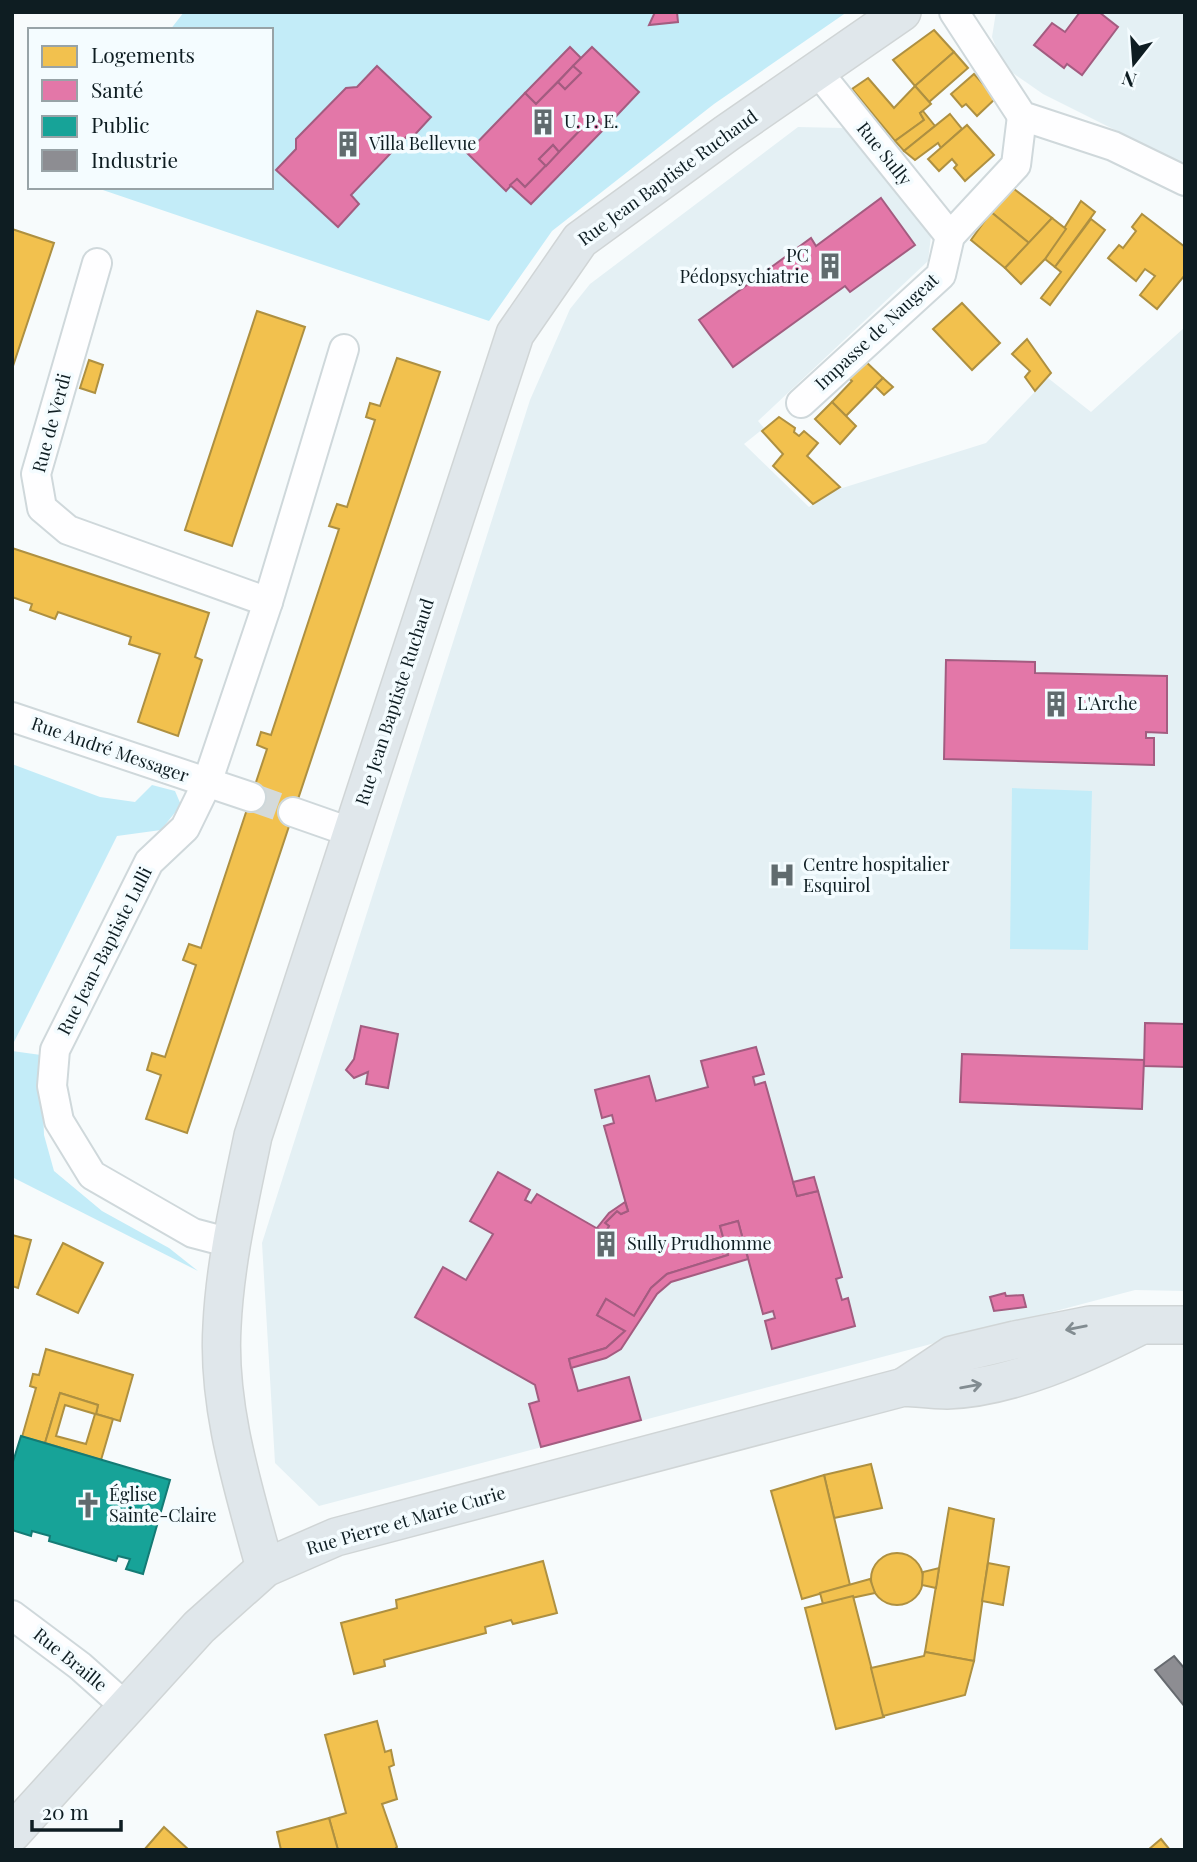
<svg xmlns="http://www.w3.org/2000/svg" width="1197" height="1862" viewBox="0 0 1197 1862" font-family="'Playfair Display',serif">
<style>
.built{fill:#e4f0f4}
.green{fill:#c3ecf8}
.homes{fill:#f2c14e;stroke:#ae9041;stroke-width:2;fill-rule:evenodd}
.health{fill:#e377a8;stroke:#a35c80;stroke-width:2}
.public{fill:#17a398;stroke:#147b75;stroke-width:2}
.industry{fill:#8d8d92;stroke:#676b70;stroke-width:2}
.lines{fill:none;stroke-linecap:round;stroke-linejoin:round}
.minor-tunnel{stroke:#d4dadb;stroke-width:28;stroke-dasharray:28 14;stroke-linecap:butt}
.minor-casing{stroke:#cfd8db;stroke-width:32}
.major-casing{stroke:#d0d5d6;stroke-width:40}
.minor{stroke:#fefeff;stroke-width:28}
.major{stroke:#e0e7eb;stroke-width:37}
.oneway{stroke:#828c91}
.labels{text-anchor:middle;stroke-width:7;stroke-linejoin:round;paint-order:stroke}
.poi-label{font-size:18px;fill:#0e1d22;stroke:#f4fcff;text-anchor:start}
.street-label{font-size:18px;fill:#0e1d22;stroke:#f4fcff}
</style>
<rect width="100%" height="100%" fill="#f7fbfc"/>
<!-- built -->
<g class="built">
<path d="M996,12H1185V165L1043,94L1004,67L992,37Z"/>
<path d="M798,127L843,128L931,236L928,261L758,421L764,428L744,444L809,507L836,490L986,443L1048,378L1091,412L1185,327V1291L1135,1290L319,1506L275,1463L262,1243L530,400L570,309L590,284Z"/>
</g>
<!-- green -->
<g class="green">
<path d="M184,12H847L714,104L552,231L489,321L94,187H271V30H170Z"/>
<path d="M12,764L100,797L135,802L152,785L175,791L181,805L161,830L117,836L12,1046Z"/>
<path d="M1012,788L1092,791L1088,950L1010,949Z"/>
<path d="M12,1051L41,1055L44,1135L54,1171L102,1211L169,1248L198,1271L12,1177Z"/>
</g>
<!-- homes -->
<g class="homes">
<path d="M934,30L954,52L915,86L893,60Z"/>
<path d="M954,52L968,68L929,102L915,86Z"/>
<path d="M974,74L996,98L977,116L966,104L962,107L951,94Z"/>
<path d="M868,78L894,108L915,86L931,104L920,113L924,120L895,141L852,89Z"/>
<path d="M923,111L935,126L904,151L895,141L924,120L920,113Z"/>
<path d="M950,114L962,129L941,148L938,143L915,160L904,151Z"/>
<path d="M967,125L994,155L965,181L954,168L957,165L952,159L939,171L928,159Z"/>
<path d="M1010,186L1052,218L1029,243L991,212Z"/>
<path d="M1081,201L1095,212L1055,267L1045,259Z"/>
<path d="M991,212L1029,243L1005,268L971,240Z"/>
<path d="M1142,214L1185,247V275L1157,309L1140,295L1155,276L1145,269L1136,281L1108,258L1119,245L1123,248L1136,231L1132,227Z"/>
<path d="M1052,218L1066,229L1045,259L1021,284L1005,268Z"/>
<path d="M1091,219L1105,230L1050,305L1041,298L1061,272L1055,267Z"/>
<path d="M12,229L54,243L12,369Z"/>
<path d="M962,303L1000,343L972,370L933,329Z"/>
<path d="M257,311L305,327L232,546L185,530Z"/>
<path d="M1027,339L1051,373L1035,391L1025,377L1030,371L1012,354Z"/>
<path d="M397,358L440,372L187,1133L146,1119L161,1075L147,1070L152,1053L165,1057L196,965L183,960L189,944L201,948L267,749L257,745L261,732L271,735L339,529L329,526L337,504L347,507L375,420L366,417L370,403L380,406Z"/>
<path d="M863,359L883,378L846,416L832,402L852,381L846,376Z"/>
<path d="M89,360L103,365L95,393L80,388Z"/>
<path d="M883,378L893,387L884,395L875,386Z"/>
<path d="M832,402L856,426L840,444L815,419Z"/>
<path d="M779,417L795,428L794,432L799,436L804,431L818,443L807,456L840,487L813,504L773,466L783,454L762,431Z"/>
<path d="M12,548L209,613L195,657L202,660L178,736L138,722L160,654L129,644L131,637L58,612L55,619L30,610L32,604L12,597Z"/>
<path d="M12,1235L31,1240L18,1288L12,1286Z"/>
<path d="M63,1243L103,1263L78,1313L37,1294Z"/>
<path d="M46,1349L133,1375L120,1421L96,1414L98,1405L60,1393L45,1443L22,1437L36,1388L30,1386L33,1374L39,1375Z"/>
<path d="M60,1393L98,1405L96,1414L113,1419L101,1460L45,1443ZM65,1405L95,1414L86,1444L56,1436Z"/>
<path d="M871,1464L882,1508L834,1518L824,1475Z"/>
<path d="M824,1475L850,1585L802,1599L771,1491Z"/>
<path d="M949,1508L994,1519L974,1661L925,1652Z"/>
<circle cx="897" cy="1579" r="26"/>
<path d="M543,1561L557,1613L513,1624L511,1620L485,1627L486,1633L384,1660L385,1666L354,1674L341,1623L397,1608L396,1600Z"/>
<path d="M988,1563L1009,1567L1003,1605L982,1601Z"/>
<path d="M939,1568L936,1588L922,1585L923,1572Z"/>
<path d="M870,1579L875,1593L823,1604L820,1593Z"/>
<path d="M853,1596L884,1717L836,1729L805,1608Z"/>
<path d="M925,1652L974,1661L965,1695L883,1716L871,1668L924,1656Z"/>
<path d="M377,1721L385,1752L391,1750L394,1765L389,1767L397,1799L382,1804L397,1847L394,1850H338L329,1818L346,1813L325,1735Z"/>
<path d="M329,1818L338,1850H281L277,1832Z"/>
<path d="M164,1827L189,1850H144Z"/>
<path d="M1161,1839L1170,1850H1148Z"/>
</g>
<!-- health -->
<g class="health">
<path d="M655,12H677L678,22L649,25Z"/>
<path d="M1080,12H1099L1118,27L1082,75L1067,64L1064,68L1034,45L1052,23L1065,32Z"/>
<path d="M570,47L581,58L536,104L525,93Z"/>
<path d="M592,47L639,92L605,128L594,116L559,152L553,145L539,159L546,166L525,187L517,179L506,191L467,153L525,93L536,104L558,82L565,89L581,73L573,66Z"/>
<path d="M377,66L431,117L410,140L406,137L351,195L359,204L338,227L276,170L296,149V139L346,88L357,87Z"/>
<path d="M573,66L581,73L565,89L558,82Z"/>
<path d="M594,116L605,128L531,204L510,185L517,179L525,187Z"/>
<path d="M553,145L559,152L546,166L539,159Z"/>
<path d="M881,198L915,245L850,292L845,286L733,367L699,320L811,238L816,246Z"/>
<path d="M946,660L1035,662V673L1167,676V733L1146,732V738H1154V765L944,759Z"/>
<path d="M1145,1023L1185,1024V1067L1144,1066Z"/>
<path d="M361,1026L398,1034L388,1088L366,1084L368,1072L354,1078L346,1070L354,1059Z"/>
<path d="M756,1047L764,1074L753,1077L755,1085L765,1082L797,1196L818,1191L842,1277L836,1279L842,1300L848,1298L855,1326L772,1349L765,1321L775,1318L773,1311L763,1314L738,1221L720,1226L728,1255L667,1274L651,1288L634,1316L606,1299L597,1315L625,1331L606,1348L569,1359L578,1391L629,1377L641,1420L541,1447L529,1404L539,1401L535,1385L415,1317L443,1267L466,1280L493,1234L470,1221L498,1172L530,1190L525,1200L531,1203L537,1194L605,1233L609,1226L605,1223L617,1211L621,1214L628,1211L604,1126L614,1123L612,1115L602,1118L595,1090L649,1076L656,1101L708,1087L701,1061Z"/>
<path d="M962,1054L1144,1060L1142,1109L960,1102Z"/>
<path d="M814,1177L818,1191L797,1196L793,1182Z"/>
<path d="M625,1202L628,1211L621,1214L617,1211L605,1223L609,1226L605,1233L597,1228L609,1213Z"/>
<path d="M738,1221L748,1259L671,1282L657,1294L621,1349L606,1358L571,1368L569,1359L606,1348L625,1331L597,1315L606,1299L634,1316L651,1288L667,1274L728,1255L720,1226Z"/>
<path d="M1005,1293L1006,1296L1023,1295L1026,1307L994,1311L990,1297Z"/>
</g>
<!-- public -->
<path class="public" d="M21,1436L170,1480L143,1574L126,1569L130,1559L118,1556L116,1561L49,1541L50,1536L32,1531L31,1536L12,1530V1465Z"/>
<!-- industry -->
<path class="industry" d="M1174,1656L1185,1669V1707L1155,1670Z"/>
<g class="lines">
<!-- minor-tunnel -->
<path class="minor-tunnel" d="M251,797L293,812"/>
<!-- minor casing -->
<g class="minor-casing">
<g id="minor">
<path d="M954,12L1022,116L1113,146L1185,181"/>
<path d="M818,72L950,236"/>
<path d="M97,263L36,474L42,508L68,530L268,602"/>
<path d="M801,403L941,275L950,236L1016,165L1022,116"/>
<path d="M12,717L251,797"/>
<path d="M293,812L353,833"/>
<path d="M231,1243L193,1233L92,1175L59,1121L52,1086L55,1050L149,862L185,828L207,783L268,602L344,349"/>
<path d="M12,1615L80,1666L126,1707"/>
</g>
</g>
<!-- major casing -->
<g class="major-casing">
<g id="major">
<path d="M904,1387L952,1355L1015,1340L1090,1325H1185"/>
<path d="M265,1568C244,1490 217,1408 222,1326C225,1262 240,1199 253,1136L515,334L580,240L727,133L902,12"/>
<path d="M12,1833L199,1627L265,1568L336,1537L904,1387C918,1388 933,1390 947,1390C1010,1388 1083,1355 1138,1327"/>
</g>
</g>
<!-- minor -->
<use href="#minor" class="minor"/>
<!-- major -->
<use href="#major" class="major"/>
</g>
<!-- one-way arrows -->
<defs><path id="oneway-shaft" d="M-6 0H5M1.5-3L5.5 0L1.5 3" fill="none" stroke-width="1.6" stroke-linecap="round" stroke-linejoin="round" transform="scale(1.75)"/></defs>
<g class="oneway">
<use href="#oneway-shaft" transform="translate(1076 1328) rotate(169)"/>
<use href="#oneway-shaft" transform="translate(971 1386) rotate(-10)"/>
</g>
<!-- icons -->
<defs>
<g id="building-bare" transform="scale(2.1)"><path d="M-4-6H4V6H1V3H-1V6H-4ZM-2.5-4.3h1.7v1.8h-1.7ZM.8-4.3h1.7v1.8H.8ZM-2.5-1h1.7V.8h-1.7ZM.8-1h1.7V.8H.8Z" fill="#606b6e" stroke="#f4fcff" stroke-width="2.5" paint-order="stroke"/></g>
<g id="hospital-bare" transform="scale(2.1)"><path d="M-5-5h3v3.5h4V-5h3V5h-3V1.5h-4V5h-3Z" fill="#606b6e" stroke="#f4fcff" stroke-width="2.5" paint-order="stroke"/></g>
<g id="church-bare" transform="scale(2.1)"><path d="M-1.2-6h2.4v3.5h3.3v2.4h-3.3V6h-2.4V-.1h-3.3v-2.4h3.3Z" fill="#606b6e" stroke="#f4fcff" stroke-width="2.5" paint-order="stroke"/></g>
</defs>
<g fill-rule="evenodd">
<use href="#building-bare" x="543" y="122"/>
<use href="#building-bare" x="348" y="144"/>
<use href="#building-bare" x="830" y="266"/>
<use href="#building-bare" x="1056" y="704"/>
<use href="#hospital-bare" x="782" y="875"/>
<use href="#building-bare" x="606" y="1244"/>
<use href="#church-bare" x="88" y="1505"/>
</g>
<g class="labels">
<!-- poi labels -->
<g class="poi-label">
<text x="564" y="128">U. P. E.</text>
<text x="369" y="150">Villa Bellevue</text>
<text x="809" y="262" text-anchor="end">PC<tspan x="809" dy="21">Pédopsychiatrie</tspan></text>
<text x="1077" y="710">L'Arche</text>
<text x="803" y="871">Centre hospitalier<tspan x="803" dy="21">Esquirol</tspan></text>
<text x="627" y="1250">Sully Prudhomme</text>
<text x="109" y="1501">Église<tspan x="109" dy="21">Sainte-Claire</tspan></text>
</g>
<!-- street labels -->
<g class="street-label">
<text transform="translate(884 154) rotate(51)" y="6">Rue Sully</text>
<text transform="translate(668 178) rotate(-36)" y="6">Rue Jean Baptiste Ruchaud</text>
<text transform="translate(877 332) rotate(-43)" y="6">Impasse de Naugeat</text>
<text transform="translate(52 423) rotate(-75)" y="6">Rue de Verdi</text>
<text transform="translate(395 702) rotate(-72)" y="6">Rue Jean Baptiste Ruchaud</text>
<text transform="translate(110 750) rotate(19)" y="6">Rue André Messager</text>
<text transform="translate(105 951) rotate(-63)" y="6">Rue Jean-Baptiste Lulli</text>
<text transform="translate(406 1521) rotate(-16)" y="6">Rue Pierre et Marie Curie</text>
<text transform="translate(70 1660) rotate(39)" y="6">Rue Braille</text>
</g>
</g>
<!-- border -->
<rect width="1197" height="1862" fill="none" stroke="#0e1d22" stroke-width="28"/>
<!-- legend -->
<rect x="28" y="28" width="245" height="161" fill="#f4fcff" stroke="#98a3a7" stroke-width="2"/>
<rect x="42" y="46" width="35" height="21" fill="#f2c14e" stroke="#98a3a7" stroke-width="2"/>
<text x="91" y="63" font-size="21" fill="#0e1d22">Logements</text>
<rect x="42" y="80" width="35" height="21" fill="#e377a8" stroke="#98a3a7" stroke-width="2"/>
<text x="91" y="98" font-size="21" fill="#0e1d22">Santé</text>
<rect x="42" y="116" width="35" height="21" fill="#17a398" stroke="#98a3a7" stroke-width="2"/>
<text x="91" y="133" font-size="21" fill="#0e1d22">Public</text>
<rect x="42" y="150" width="35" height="21" fill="#8d8d92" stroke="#98a3a7" stroke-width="2"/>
<text x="91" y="168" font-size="21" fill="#0e1d22">Industrie</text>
<!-- north arrow -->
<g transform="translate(1134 63) rotate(197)" stroke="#f4fcff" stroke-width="5" paint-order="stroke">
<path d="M0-5L12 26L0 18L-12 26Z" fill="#0e1d22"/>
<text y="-10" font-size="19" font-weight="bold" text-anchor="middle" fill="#0e1d22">N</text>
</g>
<!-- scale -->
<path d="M32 1820v10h89v-10" fill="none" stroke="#0e1d22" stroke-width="3.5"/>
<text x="42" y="1820" font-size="21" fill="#0e1d22" stroke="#f4fcff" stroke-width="5" paint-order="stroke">20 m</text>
</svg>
